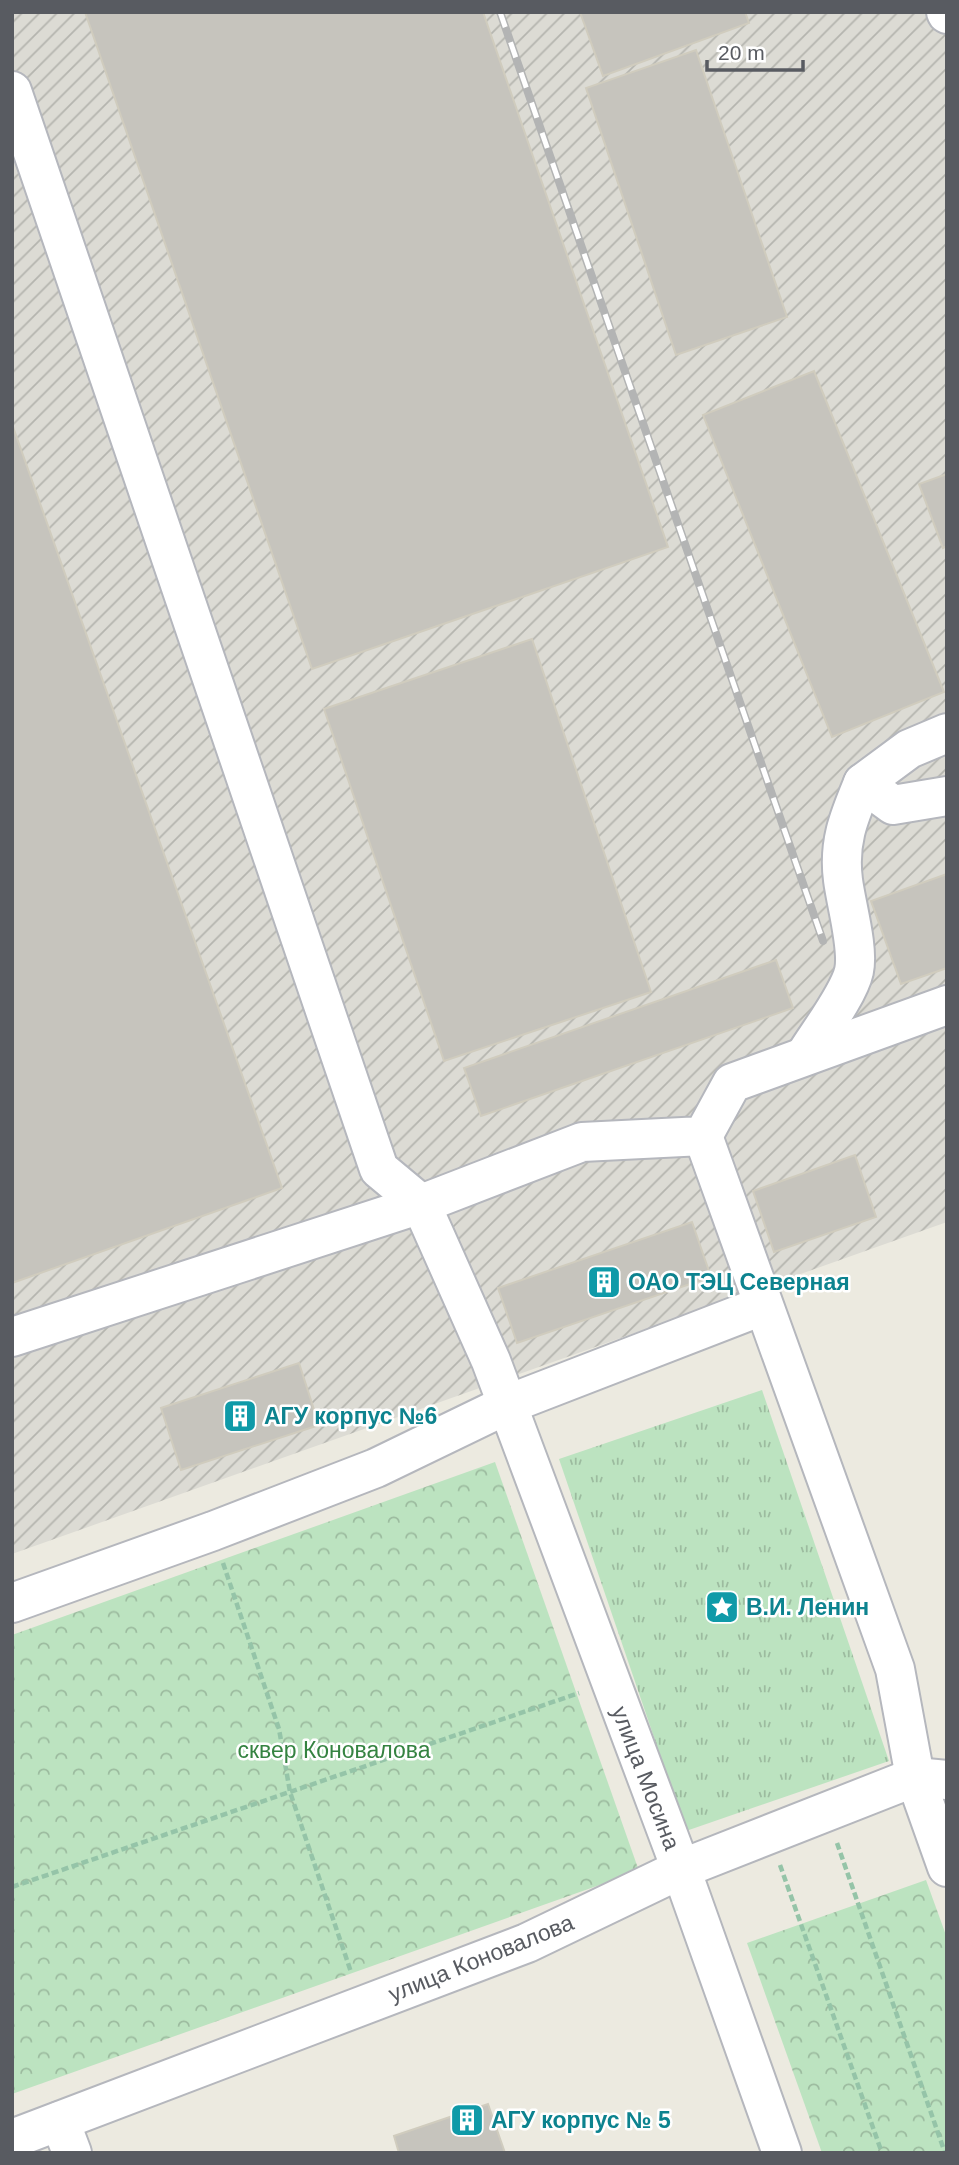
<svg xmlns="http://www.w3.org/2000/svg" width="959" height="2165" viewBox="0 0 959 2165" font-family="Helvetica,sans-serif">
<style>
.industrial{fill:url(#industrial-furrows)}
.grass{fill:url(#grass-tufts)}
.park{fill:url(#park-crowns)}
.building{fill:#c6c4bd;stroke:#d0ccbe;stroke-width:2}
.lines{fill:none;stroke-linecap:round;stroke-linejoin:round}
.minor-casing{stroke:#b5b7bd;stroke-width:42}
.path{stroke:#95c4a8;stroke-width:4.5;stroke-dasharray:7 3.5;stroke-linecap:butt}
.minor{stroke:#fff;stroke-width:38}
.rail-casing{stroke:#b3b4b4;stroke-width:8}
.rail{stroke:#fff;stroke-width:5;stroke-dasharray:16;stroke-linecap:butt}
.labels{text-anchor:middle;stroke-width:5;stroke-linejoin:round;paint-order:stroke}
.culture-label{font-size:23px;font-weight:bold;fill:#0d838f;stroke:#fff;text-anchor:start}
.park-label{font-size:23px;fill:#358341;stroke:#fff}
.street-label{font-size:23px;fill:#585b61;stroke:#fff}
</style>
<defs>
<pattern id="industrial-furrows" width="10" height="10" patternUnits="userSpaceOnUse" patternTransform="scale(1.75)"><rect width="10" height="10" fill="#dcdbd4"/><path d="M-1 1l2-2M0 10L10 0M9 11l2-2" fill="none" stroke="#b5b5af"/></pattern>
<pattern id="grass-tufts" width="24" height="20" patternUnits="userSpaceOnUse" patternTransform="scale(1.75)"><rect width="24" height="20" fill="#bce3c0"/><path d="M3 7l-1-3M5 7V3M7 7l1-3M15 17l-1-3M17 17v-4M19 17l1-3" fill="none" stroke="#9cbb9f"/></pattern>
<pattern id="park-crowns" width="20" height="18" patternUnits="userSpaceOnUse" patternTransform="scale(1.75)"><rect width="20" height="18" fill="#bce3c0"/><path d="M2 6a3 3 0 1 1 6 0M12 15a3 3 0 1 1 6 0" fill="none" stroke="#9cbb9f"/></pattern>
</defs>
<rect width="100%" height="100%" fill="#eceae0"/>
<!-- industrial -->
<path class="industrial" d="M12,12H947V1222L12,1554Z"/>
<!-- grass -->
<path class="grass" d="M762,1390L889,1761L686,1831L559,1459Z"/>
<!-- park -->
<g class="park">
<path d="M495,1462L639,1871L12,2094V1635Z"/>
<path d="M926,1880L947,1938V2153H822L747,1943Z"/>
</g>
<!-- building -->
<g class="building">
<path d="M85,12H483L668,547L312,669Z"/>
<path d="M580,12H745L749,23L603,76Z"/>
<path d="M696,50L787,317L676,355L586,88Z"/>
<path d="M814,371L944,692L832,737L703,415Z"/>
<path d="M12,424L282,1188L12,1283Z"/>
<path d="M947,474V546L943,548L919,484Z"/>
<path d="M532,639L651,992L444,1061L324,709Z"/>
<path d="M947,874V968L901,984L871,901Z"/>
<path d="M776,960L793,1008L481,1116L464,1068Z"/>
<path d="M855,1155L876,1217L774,1252L753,1191Z"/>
<path d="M692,1222L711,1277L517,1343L498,1288Z"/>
<path d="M299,1363L319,1425L181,1470L161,1408Z"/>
<path d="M488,2104L505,2153H399L394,2136Z"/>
</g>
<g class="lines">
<!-- minor casing -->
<g class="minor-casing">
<g id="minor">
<path d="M946,12L947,14"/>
<path d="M12,91L379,1169L421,1204L491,1361L681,1869L782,2153"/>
<path d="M947,733L909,749L863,783L893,805L947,796"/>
<path d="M806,1054C819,1033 849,994 854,971C859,948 846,904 843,880C838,842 849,817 863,783"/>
<path d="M703,1136L895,1669L915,1777L947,1867"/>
<path d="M12,1337L421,1204L582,1142L703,1136L732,1083L947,1005"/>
<path d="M12,1603L213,1531L376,1468L506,1405L762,1306"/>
<path d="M60,2121L72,2153"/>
<path d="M12,2139L527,1943L681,1869L915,1777L947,1780"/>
</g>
</g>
<!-- path -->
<g class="path">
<path d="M223,1563L279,1729L290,1792L351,1972"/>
<path d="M837,1843L945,2153"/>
<path d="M780,1865L882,2153"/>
<path d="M12,1887L579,1693"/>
</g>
<!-- minor -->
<use href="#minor" class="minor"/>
<!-- rail casing -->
<g class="rail-casing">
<path id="rail" d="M500,12L823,941"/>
</g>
<!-- rail -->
<use href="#rail" class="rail"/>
</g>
<!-- icons -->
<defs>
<g id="building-square" transform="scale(1.75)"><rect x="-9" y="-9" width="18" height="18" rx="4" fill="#0f9aa8" stroke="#fff"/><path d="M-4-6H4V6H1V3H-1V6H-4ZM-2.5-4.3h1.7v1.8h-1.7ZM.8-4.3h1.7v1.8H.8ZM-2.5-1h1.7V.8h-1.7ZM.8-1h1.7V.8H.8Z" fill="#fff"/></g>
<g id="sight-square" transform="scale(1.75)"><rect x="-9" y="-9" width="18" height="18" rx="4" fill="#0f9aa8" stroke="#fff"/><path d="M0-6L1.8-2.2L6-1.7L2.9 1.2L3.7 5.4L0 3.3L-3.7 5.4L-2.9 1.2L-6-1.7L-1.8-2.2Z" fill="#fff"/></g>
</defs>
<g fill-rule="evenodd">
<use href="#building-square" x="604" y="1282"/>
<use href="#building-square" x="240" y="1416"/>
<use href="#sight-square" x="722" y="1607"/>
<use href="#building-square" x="467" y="2120"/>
</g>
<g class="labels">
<!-- culture labels -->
<g class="culture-label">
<text x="628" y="1290">ОАО ТЭЦ Северная</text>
<text x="264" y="1424">АГУ корпус №6</text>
<text x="746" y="1615">В.И. Ленин</text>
<text x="491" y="2128">АГУ корпус № 5</text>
</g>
<!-- park labels -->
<g class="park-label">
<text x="334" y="1758">сквер Коновалова</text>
</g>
<!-- street labels -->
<g class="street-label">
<text transform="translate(646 1778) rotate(69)" y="8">улица Мосина</text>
<text transform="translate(481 1958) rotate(-22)" y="8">улица Коновалова</text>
</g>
</g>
<!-- border -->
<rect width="959" height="2165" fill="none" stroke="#585b61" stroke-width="28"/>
<!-- scale -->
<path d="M707 60v10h96v-10" fill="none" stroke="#585b61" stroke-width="3.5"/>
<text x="718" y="60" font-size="21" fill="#585b61" stroke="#ffffff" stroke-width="5" paint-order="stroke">20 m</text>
</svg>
